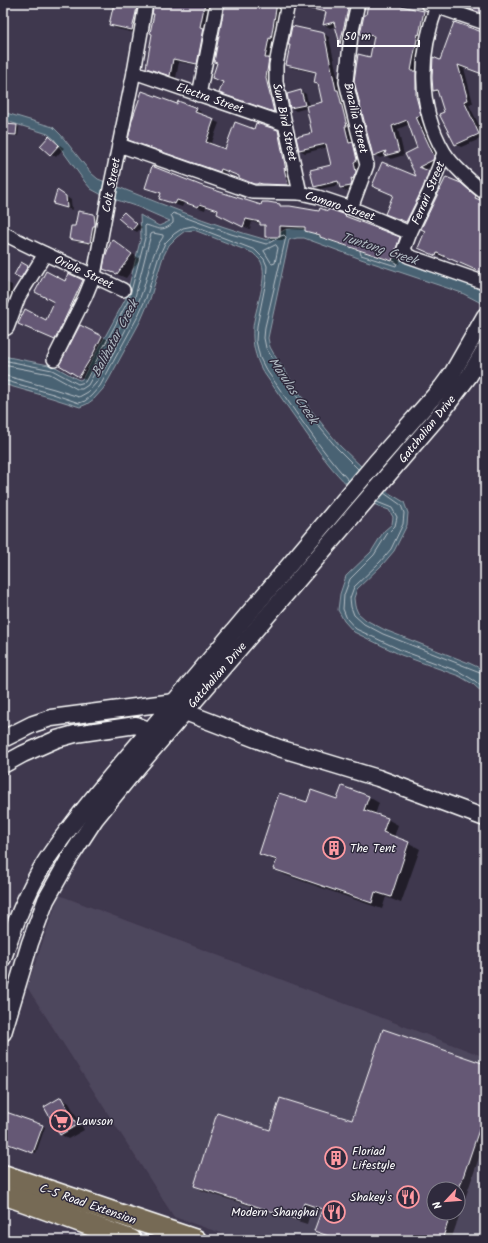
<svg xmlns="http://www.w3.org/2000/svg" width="488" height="1243" viewBox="0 0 488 1243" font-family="Kalam,sans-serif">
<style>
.built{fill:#4e465d;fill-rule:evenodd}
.water{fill:#4a6273;stroke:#92a1ab}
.shadow{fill:#0007;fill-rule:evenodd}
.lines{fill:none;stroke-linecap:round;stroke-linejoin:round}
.shore{stroke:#b7c0c7;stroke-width:1}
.building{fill:#655975;stroke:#fff}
.minor-casing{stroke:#fff;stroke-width:16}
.tertiary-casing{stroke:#fff;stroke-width:19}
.primary-casing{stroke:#fff;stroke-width:23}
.minor{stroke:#2f2a3d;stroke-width:13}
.tertiary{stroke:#2f2a3d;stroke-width:16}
.primary{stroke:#766a55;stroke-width:20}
.labels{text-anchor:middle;stroke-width:3;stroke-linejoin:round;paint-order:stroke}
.street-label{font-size:12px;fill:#fff;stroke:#2f2a3d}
.poi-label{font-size:12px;fill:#fff;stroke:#2f2a3d;text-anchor:start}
.water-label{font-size:13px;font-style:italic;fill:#aeb8c0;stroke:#2f2a3d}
</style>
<rect width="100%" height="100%" fill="#3f384e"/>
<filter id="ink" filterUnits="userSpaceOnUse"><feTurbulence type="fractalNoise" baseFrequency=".025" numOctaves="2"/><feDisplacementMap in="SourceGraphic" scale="8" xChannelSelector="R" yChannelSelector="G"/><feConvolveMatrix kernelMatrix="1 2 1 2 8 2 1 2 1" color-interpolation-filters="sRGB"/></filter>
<g filter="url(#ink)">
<!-- built -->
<path class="built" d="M59,895L485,1057V1240H241L174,1217L27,987ZM434,1189H458V1213H434Z"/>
<!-- water -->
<path class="water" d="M3,112L53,127L61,135L91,173L98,179C154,201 209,224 267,240L286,229L299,228L316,232L382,252L425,270L453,276L485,293V305L462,293L361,259L304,238H297L289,240L268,338L270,347L275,356L310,409L340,446L389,493L404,502L408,513L407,525L394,551L383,564L357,589L354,598L355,606L358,613L366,620L385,630L469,663L484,670L485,671V695L473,684L459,676L401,655L354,632L344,621L338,610L340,594L346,576L371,552L384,531L392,524L393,517L389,510C348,498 322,456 299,423C286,405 274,387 262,370C255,356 252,343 253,328C254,311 270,275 260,260C258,258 255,255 253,253L194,230L185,231L177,237L169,245L163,257L150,299L141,320L109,379L103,389L94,399L87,404L80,407L52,398L3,384V356L54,366L77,379L80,380L82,379L126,298L141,237L140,215L159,226L170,221L138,207L102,195L91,189L85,182L54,139L48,134L3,120Z"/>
<!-- shadow -->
<g class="shadow">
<path d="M115,3H143L140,34L118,29L110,25Z"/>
<path d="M155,3H211L203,66L179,62L176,78L153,70L147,67L153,34Z"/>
<path d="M226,3H286L276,41H274L270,60L274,63L279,114L226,96L221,92L224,82L213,77L218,63Z"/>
<path d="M297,3H355L346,46L341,43L336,26L330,28L325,25L327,13L302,8L297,5Z"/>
<path d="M369,3H398L403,5L402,8L423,12L429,15L423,37L417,73L422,76L426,119L421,120L440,160L439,163L424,170L434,175L413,225L392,217L394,195L373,186L417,178L419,148L410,124L398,129L404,155L391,159L386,156L380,158L374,155L370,58L374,38L367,36L361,33L367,16Z"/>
<path d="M461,3H485V15L467,9L461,5Z"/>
<path d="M324,34L329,37L341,93L344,94L352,129H350L354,144L358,147L363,163L359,165L361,175L356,189L346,191L341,188L340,185L320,189L315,186L333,166L328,147L305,153L300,150L313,134L307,108L296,111L291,108L301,91L306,94L309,106L323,103L320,86L315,83L317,73L293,68L287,64Z"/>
<path d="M485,34V75L464,68L473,103L469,105L485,137L461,147L455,144L439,94L434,91L441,61Z"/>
<path d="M177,106L196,109L201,112L200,115L219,123L211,145L226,150L254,130L278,131L283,134L291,171L288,170L293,187H270L263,185V187L261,186L245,181L240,178V177L226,171L225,174L135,142Z"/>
<path d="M17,126L19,127L18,136L5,133Z"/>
<path d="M49,137L64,148L56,157L41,146Z"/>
<path d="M485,157V180L478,176Z"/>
<path d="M146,187L205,188L261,207L268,203L280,205L284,207L399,238L406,242L399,264L327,240L306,230L286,229V240H272L266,236V227L262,224L252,222L250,229L224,218L219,211L206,207L205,210L184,203L182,207L167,202L161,198L162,194Z"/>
<path d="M62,194L71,200L72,210L60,206L54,203Z"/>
<path d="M485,205V275L444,256L443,258L426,251Z"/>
<path d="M124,213L142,227L137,232L132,229Z"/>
<path d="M94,215L99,218L95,245L75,241L70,238L76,228Z"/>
<path d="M113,240L140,259L126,278L104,269Z"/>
<path d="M21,263L30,268L23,278L16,274Z"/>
<path d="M69,274L89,284L61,343L25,327L47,321L66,283Z"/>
<path d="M3,281L12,285V298L3,294Z"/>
<path d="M81,326L109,340L99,359L86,380L79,376Z"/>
<path d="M369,797L379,803L375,815L387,819L398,825L394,837L409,843L420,849L401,903L386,897L382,909L285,875L274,869L277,862L260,853L308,804Z"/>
<path d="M485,1065V1140L451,1240H337L323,1235L315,1231L322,1210L312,1207L307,1224L203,1191L195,1186L270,1131L353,1121ZM434,1189H458V1213H434Z"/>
<path d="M61,1098L69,1103L84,1130L68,1139L60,1134Z"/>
<path d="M3,1122L43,1126L45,1127L36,1153L3,1142Z"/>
</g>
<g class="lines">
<!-- shore -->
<g class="shore">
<path d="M281,236L284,235L286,237L265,327L264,338L266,348L306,411L337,448L358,469"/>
<path d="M276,245L278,248L275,263L272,264L264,251Z"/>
<path d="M360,251L361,255L396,266L397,263L393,261"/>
<path d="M3,360L52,370L78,384L85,382L129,299L145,238V226L146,225C157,228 162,233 173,223V219L171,215L173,213L231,234L266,244L269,243L278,238"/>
<path d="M3,365L50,374L77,389H82L88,385L134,301L151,234L153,233L163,235V237C150,255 148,278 140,298C128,328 112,356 96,383L88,392L79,397L54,389L3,375"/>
<path d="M3,380L53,394L79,403L85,401L91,396L100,386L137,318L146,298L159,256L165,243L174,234L183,228L193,226L255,250L264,259L267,266L266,281L257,326L256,341L260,358L265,368C292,406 317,446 349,481"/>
<path d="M384,493L401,505L404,513L403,524L391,549L380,562L354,587L350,598L351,607L354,615L364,624L383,634L485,674"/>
<path d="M377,502L392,508L397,517L395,526L387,534L374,555L350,579L344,595L343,609L347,619L356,629L403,651L460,672L475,681L485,690"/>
</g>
</g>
<!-- building -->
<g class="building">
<path d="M114,3H138L132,30L109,25Z"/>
<path d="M154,3H205L200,27L204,28L197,64L173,59L170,76L146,68L152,34L150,33L154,14H152Z"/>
<path d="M225,3H277L271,39L269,38L265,58H269L266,78L274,112L219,93L223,82L212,78L217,63L214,62Z"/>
<path d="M303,3H348L347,9H348L340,44L334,22L323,25L326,12L302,7Z"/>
<path d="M368,3H397L396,5L424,11L419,35L418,34L411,71H416V96L421,115L416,117L434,156L433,160L419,167L429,171L423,188L406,222L385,214L393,195L372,186L382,162L416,176L405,154L417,148L407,120L392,126L399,152L384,156L386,151L373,156L354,81L358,54L370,57L374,36L360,34L364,15H366Z"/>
<path d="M456,3H484L481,13L455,4Z"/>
<path d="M454,22L485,33V75L458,65L468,100L464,101L479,134L455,145L439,114L444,112L437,90L433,91L432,78L433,57L440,60Z"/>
<path d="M292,26L324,33L336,90H338L347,126H345L349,143L353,142L357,160L354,162L356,172L353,179L351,178L352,182L351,186L340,188L338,181L314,187L310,170L331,165L326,144L299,150L296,137L312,133L306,106L322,102L318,84L314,83L316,72L286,65L290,45H288Z"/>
<path d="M301,90L305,105L290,108L287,94Z"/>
<path d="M142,91L177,104L178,101L197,108L195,112L214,119L206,142L225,149L235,122L254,129L256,123L278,130L286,170L284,168L288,185L263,184L258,183V184H254L239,178V176L221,169L220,172L128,140L132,120Z"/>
<path d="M5,124L17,125L16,135L4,134Z"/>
<path d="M49,136L59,145L50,155L40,146Z"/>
<path d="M152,166L205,187L261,205L262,202H268L280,204V206H290L319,211L320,208L328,211L329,209L346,215L345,216L400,237L392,261L320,237V235L305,231V227L280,226V237H265V225H260V222L246,219L243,227L217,214L218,210L200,204L198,207L177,200L175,204L159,199L161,193L145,188Z"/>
<path d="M446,177L461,183L476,196L475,198L485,202V274L437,253L436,256L418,248L425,231L421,229Z"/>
<path d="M57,190L66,196L67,208L53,204Z"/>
<path d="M78,211L94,214L95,223V226H93L90,243L69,239L71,226H75Z"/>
<path d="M124,212L137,224L132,230L118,218Z"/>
<path d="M112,239L132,254L117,274L103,269L105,257Z"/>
<path d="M21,262L28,266L21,278L14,275Z"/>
<path d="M46,271L65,281L68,273L83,280L55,340L18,324L25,309L46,320L54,302L35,292Z"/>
<path d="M80,325L102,336L92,356L79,377L59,365Z"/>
<path d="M342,786L369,796L364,810L388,818L383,832L409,842L391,897L375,892L372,903L273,869L277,860L259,854L279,793L307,802L311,790L337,799Z"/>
<path d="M383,1029L485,1064V1112L459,1189H434V1213H451L442,1240H340L314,1231L322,1209L304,1203L298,1220L194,1186L217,1113L270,1130L280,1098L352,1120Z"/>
<path d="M61,1097L77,1125L60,1135L44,1107Z"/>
<path d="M6,1112L43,1125L33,1153L3,1142V1119Z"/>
</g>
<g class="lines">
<!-- minor casing -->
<g class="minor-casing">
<g id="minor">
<path d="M288,3L276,65V82L300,193"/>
<path d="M427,3L485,23"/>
<path d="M438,3C419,52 417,106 444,152C452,165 472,183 485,193"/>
<path d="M134,72L285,124"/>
<path d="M199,95L217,3"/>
<path d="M119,145L253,192L300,193L318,197L351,208L410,233"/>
<path d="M444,153L430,191L410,233L404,249L408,256L485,283"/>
<path d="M351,208L367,165L358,131L346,82L351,35L358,3"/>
<path d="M3,233C42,254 83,270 123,290"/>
<path d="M7,328L19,296L45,254"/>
<path d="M54,359L85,297L94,275L108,199L134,72L146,3"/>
</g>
</g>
<!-- tertiary casing -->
<g class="tertiary-casing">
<g id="tertiary">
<path d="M3,739L33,724L51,718L174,702L185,712L279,748L378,778L485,818"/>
<path d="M3,765L23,754L57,739L75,734L136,725L148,730"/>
<path d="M3,958C13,928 25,897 41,869C52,850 65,834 78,817C109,777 142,740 174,702L377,461L442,387L453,372L485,316"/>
<path d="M3,1033L30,943L46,900L69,859L95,819L130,776L441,413L469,376L485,349"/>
</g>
</g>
<!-- primary casing -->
<g class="primary-casing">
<g id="primary">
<path d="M3,1175L196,1240"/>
<path d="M3,1194L131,1240"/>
</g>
</g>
<!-- minor -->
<use href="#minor" class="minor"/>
<!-- tertiary -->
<use href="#tertiary" class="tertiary"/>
<!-- primary -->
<use href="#primary" class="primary"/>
</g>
</g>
<!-- icons -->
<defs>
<g id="building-ring" transform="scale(1.15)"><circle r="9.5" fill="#2f2a3d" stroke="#ff9aa2" stroke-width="1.5"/><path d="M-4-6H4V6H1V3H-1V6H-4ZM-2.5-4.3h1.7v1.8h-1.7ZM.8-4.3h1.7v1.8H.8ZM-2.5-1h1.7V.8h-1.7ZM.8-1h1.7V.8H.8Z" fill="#ff9aa2"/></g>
<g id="supermarket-ring" transform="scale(1.15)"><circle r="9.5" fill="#2f2a3d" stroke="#ff9aa2" stroke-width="1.5"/><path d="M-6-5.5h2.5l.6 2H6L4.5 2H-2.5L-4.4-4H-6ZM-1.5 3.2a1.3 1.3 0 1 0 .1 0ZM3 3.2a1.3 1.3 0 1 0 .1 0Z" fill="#ff9aa2"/></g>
<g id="restaurant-ring" transform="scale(1.15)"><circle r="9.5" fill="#2f2a3d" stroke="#ff9aa2" stroke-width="1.5"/><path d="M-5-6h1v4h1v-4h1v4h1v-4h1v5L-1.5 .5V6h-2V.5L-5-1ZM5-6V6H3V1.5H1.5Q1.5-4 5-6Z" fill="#ff9aa2"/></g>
</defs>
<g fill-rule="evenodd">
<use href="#building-ring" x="334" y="848"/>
<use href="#supermarket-ring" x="61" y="1121"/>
<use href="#building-ring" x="336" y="1158"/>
<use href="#restaurant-ring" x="408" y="1197"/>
<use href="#restaurant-ring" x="334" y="1212"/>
</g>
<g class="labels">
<!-- street labels -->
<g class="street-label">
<text transform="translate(210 98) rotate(19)" y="4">Electra Street</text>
<text transform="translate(356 118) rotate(77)" y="4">Brazilia Street</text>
<text transform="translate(285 122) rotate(78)" y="4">Sun Bird Street</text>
<text transform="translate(111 185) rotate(-79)" y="4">Colt Street</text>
<text transform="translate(428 193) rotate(-67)" y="4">Ferrari Street</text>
<text transform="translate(340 206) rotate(18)" y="4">Camaro Street</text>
<text transform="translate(84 272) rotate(25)" y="4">Oriole Street</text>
<text transform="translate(427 429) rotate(-51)" y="4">Gatchalian Drive</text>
<text transform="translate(217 675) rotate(-49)" y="4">Gatchalian Drive</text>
<text transform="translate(88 1204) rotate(19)" y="4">C-5 Road Extension</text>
</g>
<!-- poi labels -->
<g class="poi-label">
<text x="350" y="852">The Tent</text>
<text x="76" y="1125">Lawson</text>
<text x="352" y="1155">Floriad<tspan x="352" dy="14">Lifestyle</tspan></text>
<text x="392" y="1201" text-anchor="end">Shakey's</text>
<text x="318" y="1216" text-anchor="end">Modern Shanghai</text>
</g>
<!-- water labels -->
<g class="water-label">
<text transform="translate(380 248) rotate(18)" y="5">Tuntong Creek</text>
<text transform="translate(114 338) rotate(-62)" y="5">Balihatar Creek</text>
<text transform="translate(294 390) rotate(56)" y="5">Marulas Creek</text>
</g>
</g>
<!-- margin -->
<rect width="488" height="1243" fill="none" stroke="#2f2a3d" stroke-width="16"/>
<rect x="8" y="8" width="472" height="1227" fill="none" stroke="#fff" stroke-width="1.5" filter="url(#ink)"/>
<!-- north arrow -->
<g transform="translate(446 1201) rotate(244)"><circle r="19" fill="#2f2a3d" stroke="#827f8b"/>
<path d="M0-3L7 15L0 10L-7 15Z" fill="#ff9aa2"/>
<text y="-6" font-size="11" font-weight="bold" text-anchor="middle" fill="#ffffff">N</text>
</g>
<!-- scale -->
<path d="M338 40v6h81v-6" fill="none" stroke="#ffffff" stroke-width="2"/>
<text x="344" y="40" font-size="12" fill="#ffffff" stroke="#2f2a3d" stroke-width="3" paint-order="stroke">50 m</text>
</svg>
